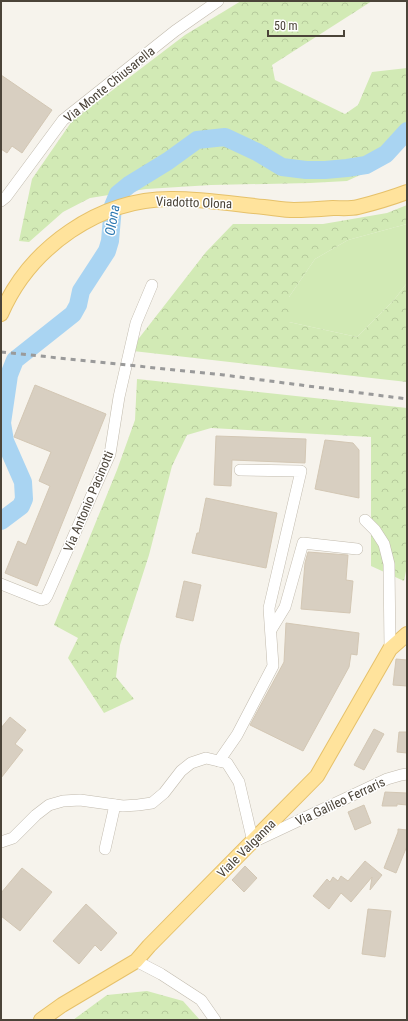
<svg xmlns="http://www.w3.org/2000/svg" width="408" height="1021" viewBox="0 0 408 1021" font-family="'Roboto Condensed',sans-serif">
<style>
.grass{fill:#d2eab5}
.forest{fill:url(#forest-crowns)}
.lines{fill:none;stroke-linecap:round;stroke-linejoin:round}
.river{stroke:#a9d4f2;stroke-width:18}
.building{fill:#d8cfc1;stroke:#d3c7b4}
.minor-casing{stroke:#c2bbae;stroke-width:12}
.major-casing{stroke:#e6c16a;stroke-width:16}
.minor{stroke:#fff;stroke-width:11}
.major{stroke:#ffe39c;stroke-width:14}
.rail{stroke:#9a9a9a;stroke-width:3;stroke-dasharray:5 5;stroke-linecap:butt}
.labels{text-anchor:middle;stroke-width:3;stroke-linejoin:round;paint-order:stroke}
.street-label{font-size:13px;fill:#4b4439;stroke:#fff}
.water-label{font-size:14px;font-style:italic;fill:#2e7ab2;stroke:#fff}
</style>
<defs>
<pattern id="forest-crowns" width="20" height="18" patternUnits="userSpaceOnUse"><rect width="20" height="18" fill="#d2eab5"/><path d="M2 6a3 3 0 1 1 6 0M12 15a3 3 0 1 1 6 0" fill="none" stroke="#b6ca9c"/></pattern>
</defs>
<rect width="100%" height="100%" fill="#f6f3ec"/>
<!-- grass -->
<path class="grass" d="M407,224V283L394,300L357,337L289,322V297L315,259L348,240Z"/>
<!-- forest -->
<g class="forest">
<path d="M241,1H372L272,65L275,80L345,114L358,105L372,72L407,68V143L384,164L347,181L310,183L211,185L146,189L90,198L63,212L29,242L19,241L32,179L72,121L185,35Z"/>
<path d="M407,205V224L348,240L315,259L289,297V322L357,337L394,300L407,283V382L133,351L136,342L206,252L233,224H323L387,213Z"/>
<path d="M137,379L407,408V566L404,581L371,566V437L211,428L187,435L172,466L149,555L120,645L116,677L134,699L104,713L68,658L78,638L54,625L117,470L135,420Z"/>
<path d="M147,991L183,1001L200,1020H73L107,995Z"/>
</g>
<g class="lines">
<!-- river -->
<path class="river" d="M1,521L21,506L24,499L23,482L5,441L2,423L9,375L15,360L73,314L78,305L81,291L107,251L110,241L113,206L118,194L129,185L168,161L197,140L225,137L257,152L282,167L306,170H325L347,168L366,165L386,154L407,131"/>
</g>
<!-- building -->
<g class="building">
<path d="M1,75L52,110L22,153L12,146L7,153L1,149Z"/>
<path d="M35,385L106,414L37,586L5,573L18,541L26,545L50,486L39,481L51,452L14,437Z"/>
<path d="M216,436L306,439L305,463L232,460L231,486L214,485Z"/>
<path d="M325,440L353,443L359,450V498L315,489Z"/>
<path d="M206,498L277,513L266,568L192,553L197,533H199Z"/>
<path d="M308,552L348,555L346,580L353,581L350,613L301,609L305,563Z"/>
<path d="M184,581L201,585L193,621L176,617Z"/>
<path d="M286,623L359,633L357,655L351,654L349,667L303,751L250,725L284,662Z"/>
<path d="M396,659L407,660V686L393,685Z"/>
<path d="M10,717L26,730L15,744L23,750L1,778V728Z"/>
<path d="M374,729L384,734L364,770L354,765Z"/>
<path d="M399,732H407V753L397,752Z"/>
<path d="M385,792L407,793V805L397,804V806H382Z"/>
<path d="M364,805L371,823L355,830L348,812Z"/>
<path d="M398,829L407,830V846L396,873L384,868L398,832Z"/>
<path d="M365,861L382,875L370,890L372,877L351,902L341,893L329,909L313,896L327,879L330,882L333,877L338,881L341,876L348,881Z"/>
<path d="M245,866L257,878L244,892L232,880Z"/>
<path d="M22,868L52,892L20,931L1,916V893Z"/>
<path d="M86,904L117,933L101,951L95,945L79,964L53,941Z"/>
<path d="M368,909L391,911L385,957L362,954Z"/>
</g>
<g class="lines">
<!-- minor casing -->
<g class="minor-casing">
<g id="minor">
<path d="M1,201L6,197L63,120L175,31L218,1"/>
<path d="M365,520L375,530L384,544L389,564L390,649"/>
<path d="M1,584L41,600L45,599L47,596L110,454L119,397L136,323L152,285"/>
<path d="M271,630L285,607L303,543L357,549"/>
<path d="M219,761L237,735L273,666L269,608L301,471L240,470"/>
<path d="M1,842L13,838L36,815L49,805L63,801L80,800L123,806L138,805L152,803L164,793L181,771L191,763L206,758L227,763L239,782L253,842L387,779L401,775L407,774"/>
<path d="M105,849L115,805"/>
<path d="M136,961L161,974L201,1000L215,1020"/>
</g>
</g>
<!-- major casing -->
<g class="major-casing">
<g id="major">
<path d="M1,314C30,247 100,198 173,199C203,199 234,204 264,207C274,208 284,210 294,210C307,210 320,209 333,208C341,208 350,209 358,207C374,203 391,198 407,192"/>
<path d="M41,1020L62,1005L136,961L149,946L317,776L390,649L407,634"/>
</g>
</g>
<!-- minor -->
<use href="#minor" class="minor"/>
<!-- major -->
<use href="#major" class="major"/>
<!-- rail -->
<path class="rail" d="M1,352L224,375L407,399"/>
</g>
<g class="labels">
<!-- street labels -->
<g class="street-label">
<text transform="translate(109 84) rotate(-39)" y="5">Via Monte Chiusarella</text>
<text transform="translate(194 202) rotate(2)" y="5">Viadotto Olona</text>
<text transform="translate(88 501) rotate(-67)" y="5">Via Antonio Pacinotti</text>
<text transform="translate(340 801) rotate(-25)" y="5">Via Galileo Ferraris</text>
<text transform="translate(246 848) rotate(-45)" y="5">Viale Valganna</text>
</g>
<!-- water labels -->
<g class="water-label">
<text transform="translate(112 220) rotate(-80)" y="5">Olona</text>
</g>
</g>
<!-- border -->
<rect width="408" height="1021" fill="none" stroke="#4b4439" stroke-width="4"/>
<!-- scale -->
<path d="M268 30v6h76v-6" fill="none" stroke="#4b4439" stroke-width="2"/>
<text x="274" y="30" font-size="12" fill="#4b4439" stroke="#ffffff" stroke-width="3" paint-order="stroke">50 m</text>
</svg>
